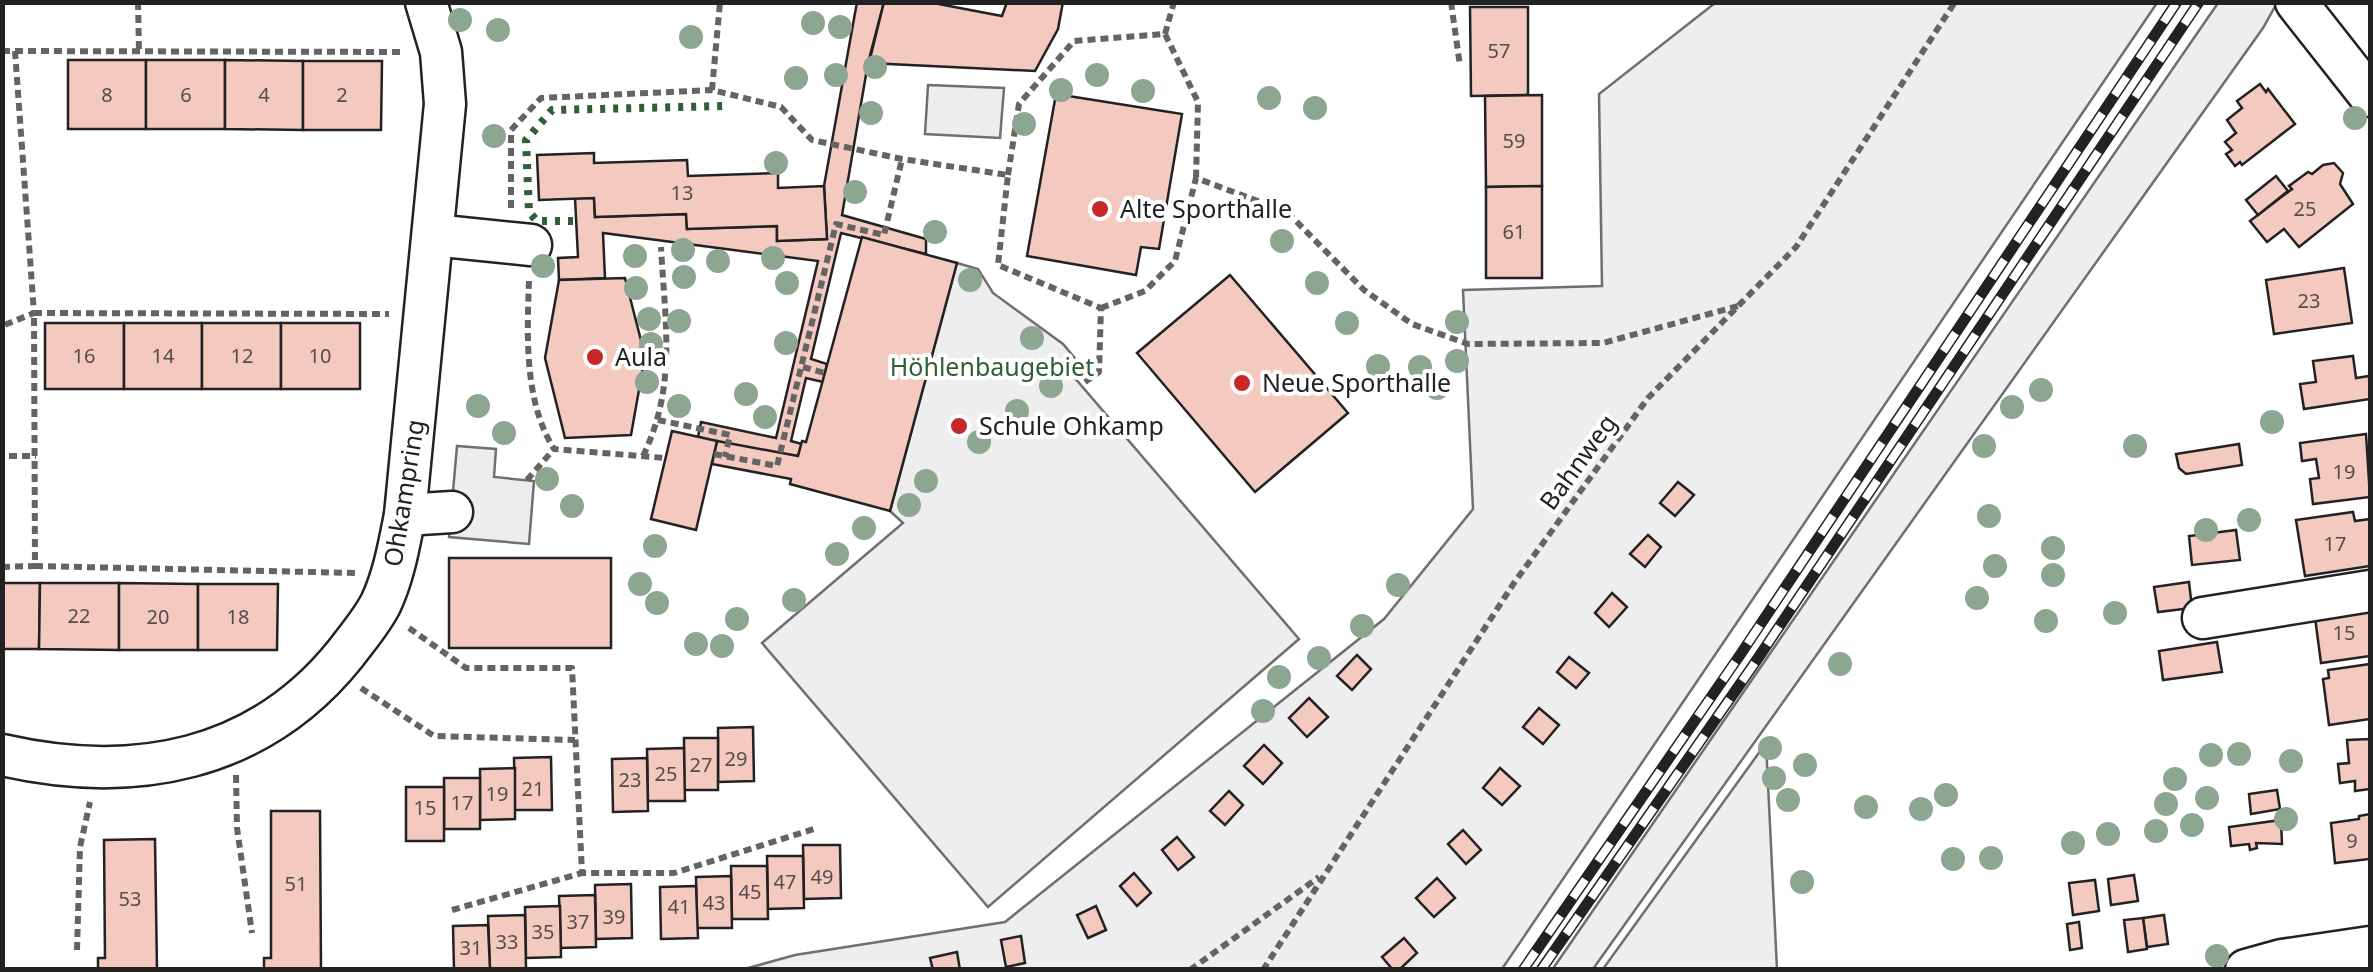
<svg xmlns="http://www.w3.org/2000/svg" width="2373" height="972" viewBox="0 0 2373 972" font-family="'Noto Sans',sans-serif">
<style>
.green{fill:#eee;stroke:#6f6f6f;stroke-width:2.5}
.parking{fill:#ededed;stroke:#6f6f6f;stroke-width:2.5}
.building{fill:#f3c9c0;stroke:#222;stroke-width:2.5}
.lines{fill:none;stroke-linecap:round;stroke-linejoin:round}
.minor-casing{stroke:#222;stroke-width:45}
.path{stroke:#646464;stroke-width:6;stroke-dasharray:8 5;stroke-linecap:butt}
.minor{stroke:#fff;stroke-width:40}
.rail-casing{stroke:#222;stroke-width:11}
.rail{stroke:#fff;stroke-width:8;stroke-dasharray:22;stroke-linecap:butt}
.hedge{stroke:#2f5e38;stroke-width:8;stroke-dasharray:5 8;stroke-linecap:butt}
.tree{fill:#8da692}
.poi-dot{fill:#c62828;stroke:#fff;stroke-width:4}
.labels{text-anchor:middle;stroke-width:8;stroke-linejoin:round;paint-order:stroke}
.number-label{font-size:20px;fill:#564c4a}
.poi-label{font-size:25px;fill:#222;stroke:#fff;text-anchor:start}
.park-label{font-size:25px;fill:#2f5e38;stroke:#fff}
.street-label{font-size:25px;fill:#222;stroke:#fff}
</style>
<rect width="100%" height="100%" fill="#fff"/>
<!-- green -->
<g class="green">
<path d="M1715,3H2157L1502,969L741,970L795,955L1005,922L1384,619L1473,509L1463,290L1602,286L1599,94Z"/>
<path d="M2218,3H2277L2263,28L1593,969L1552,970Z"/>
<path d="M928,85L1004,88L1000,138L925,134Z"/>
<path d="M957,263L978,269L993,293L1063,344L1083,368L1074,377L1299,639L988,907L762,643L903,523L890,511Z"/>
<path d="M1766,743L1777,969H1603Z"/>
</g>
<!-- parking -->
<path class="parking" d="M457,446L496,449L494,477L534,481L529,544L449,537Z"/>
<!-- building -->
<g class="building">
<path d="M857,2H884L868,63L842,215L926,239V254L841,233L811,359L827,364L823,382L806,378L791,441L802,444L798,456L721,445L698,437L701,422L776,438L818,261L603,233L605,278L559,280L558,258L578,257L575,198H594L595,217L686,214L687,229L777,226V241L827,239L824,186Z"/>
<path d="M884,2H928L1002,16L1007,2H1063L1058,29L1035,71L869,63Z"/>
<path d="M1470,7H1528V95L1471,96Z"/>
<rect x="68" y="60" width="78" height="69"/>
<rect x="146" y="60" width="79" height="69"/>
<path d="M225,60L303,61V130L225,129Z"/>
<path d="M303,61H382L381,130H303Z"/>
<path d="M2260,84L2266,92L2268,89L2295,124L2242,165L2240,162L2235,166L2226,154L2232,150L2225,142L2236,133L2227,120L2242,108L2237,101Z"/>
<path d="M1056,94L1182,114L1159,249L1141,247L1136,275L1027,256Z"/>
<path d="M1542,95V186L1486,187L1485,96Z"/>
<path d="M594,153V163L687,160L688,176L778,173V188L824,186L827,239L777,241V226L687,229L686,214L595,217L594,198L539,200L537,155Z"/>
<path d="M2334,163L2343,173L2340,184L2353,204L2299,247L2284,229L2267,242L2250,221L2292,189L2289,186L2308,172L2312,174L2323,165Z"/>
<path d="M2276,176L2288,191L2258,215L2246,200Z"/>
<path d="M1542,186V278H1486V187Z"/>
<path d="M862,237L957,263L890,511L790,484L791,479L712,464L717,441L798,456L802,441L806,442Z"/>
<path d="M2344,268L2352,323L2274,334L2266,280Z"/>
<path d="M1230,275L1348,413L1255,492L1137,353Z"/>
<path d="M625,278L645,356L631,435L565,438L545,358L559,280Z"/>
<rect x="45" y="323" width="79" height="66"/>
<rect x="124" y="323" width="78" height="66"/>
<rect x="202" y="323" width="79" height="66"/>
<rect x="281" y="323" width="79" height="66"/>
<path d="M2353,356L2356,378L2369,376L2370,399L2304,409L2300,384L2316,382L2313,361Z"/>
<path d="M672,431L717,441L696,530L651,519Z"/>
<path d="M2366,434L2370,497L2313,504L2310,479L2319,478L2316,459L2302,461L2300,443Z"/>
<path d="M2239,444L2242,465L2186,474L2179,468L2176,454Z"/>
<path d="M1678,482L1694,495L1675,516L1660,503Z"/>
<path d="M2353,512L2355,521L2370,519V566L2305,576L2296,520Z"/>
<path d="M2236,530L2240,560L2192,565L2189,536Z"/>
<path d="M1648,535L1661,547L1645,567L1630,554Z"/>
<rect x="449" y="558" width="162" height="90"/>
<path d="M2189,582L2192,608L2158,612L2154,587Z"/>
<path d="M2,583H40L39,649H2Z"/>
<path d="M40,583H119V650L39,649Z"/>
<path d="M119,583L198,584V650H119Z"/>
<path d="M198,584H278L277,650H198Z"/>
<path d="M1612,593L1627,607L1609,627L1595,613Z"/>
<path d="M2370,602V656L2321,663L2314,610Z"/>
<path d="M2217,642L2222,672L2163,680L2159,651Z"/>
<path d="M1357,655L1371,669L1352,690L1337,676Z"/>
<path d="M1569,657L1589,673L1576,688L1557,672Z"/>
<path d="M2370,664V719L2329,725L2323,679L2329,678L2328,670Z"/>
<path d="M1309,698L1328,717L1307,737L1289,718Z"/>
<path d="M1539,708L1559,725L1543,744L1523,727Z"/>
<path d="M753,727L754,781L718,782V728Z"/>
<rect x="684" y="738" width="34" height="52"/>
<path d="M2370,739V789L2355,791V781L2340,783L2338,764L2349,763L2347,740Z"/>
<path d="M1264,745L1282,763L1263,784L1244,766Z"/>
<path d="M684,748L685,801H648L647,749Z"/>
<path d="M551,757L552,810H515L514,758Z"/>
<path d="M647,758L648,811L613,812L612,759Z"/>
<path d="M515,768V819L480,820V769Z"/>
<path d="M1500,768L1520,786L1502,805L1483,788Z"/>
<rect x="444" y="778" width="36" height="51"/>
<rect x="406" y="787" width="38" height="54"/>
<path d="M2277,790L2280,809L2251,814L2249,794Z"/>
<path d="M1229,791L1243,805L1225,825L1210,811Z"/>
<path d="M271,811H320L321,970H264V958H271Z"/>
<path d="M2370,814V859L2335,863L2331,823L2359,819V816Z"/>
<path d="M2281,820L2282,844L2256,843L2257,848L2250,850L2249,844L2231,846L2229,827Z"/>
<path d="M1463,830L1481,850L1466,864L1448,844Z"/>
<path d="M1177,837L1194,857L1178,870L1162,850Z"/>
<path d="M155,839L157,970H98V958H105L104,840Z"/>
<path d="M803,845H840L841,898L804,899Z"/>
<path d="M767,856H803L804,908L768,909Z"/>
<path d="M731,866H767L768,919H732Z"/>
<path d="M1134,873L1151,893L1137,906L1120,886Z"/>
<path d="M2134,875L2138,901L2111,905L2108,879Z"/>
<path d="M731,876L732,928H697L696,877Z"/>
<path d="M1437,878L1455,898L1434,917L1416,898Z"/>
<path d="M2095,880L2099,911L2073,915L2069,883Z"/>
<path d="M631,884L632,938L596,939L595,885Z"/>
<path d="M696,886L698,938L661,939L660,887Z"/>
<path d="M595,895L596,947L561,948L559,896Z"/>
<path d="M560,906L561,957L526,958L525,907Z"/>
<path d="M1096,906L1106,930L1088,938L1077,915Z"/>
<path d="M525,915L526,968L490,969L488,916Z"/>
<path d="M2164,915L2168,944L2147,947L2143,918Z"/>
<path d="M2143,918L2147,949L2128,952L2124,920Z"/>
<path d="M2079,922L2082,948L2070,950L2067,924Z"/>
<path d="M488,925L490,970H454L453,926Z"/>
<path d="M1021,936L1025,963L1006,967L1001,940Z"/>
<path d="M1404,938L1417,953L1399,970H1393L1382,957Z"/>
<path d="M957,952L960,970H933L930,958Z"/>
</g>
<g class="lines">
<!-- minor casing -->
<g class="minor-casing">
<g id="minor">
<path d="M2296,2L2370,96"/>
<path d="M433,235L531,245"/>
<path d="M405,515L452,512"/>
<path d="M2203,618L2370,591"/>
<path d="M2,755C134,785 259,762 346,653C358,637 372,621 381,603C394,575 399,545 405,515L445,104L441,52L426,2"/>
<path d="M2246,970L2282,960L2370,947"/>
</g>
</g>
<!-- path -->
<g class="path">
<path d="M138,2L139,51"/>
<path d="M1451,2L1460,66"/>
<path d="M1165,34L1174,2"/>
<path d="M2,51H15L34,313L2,326"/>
<path d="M15,51L405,52"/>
<path d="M712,90L720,2"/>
<path d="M1008,175L1019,104L1074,41L1165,34L1198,102L1196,178"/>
<path d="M511,208V130L541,98L712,90L781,107L812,140L902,159L1008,175L998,265L1101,308L1099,372L1081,385"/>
<path d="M529,281C527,336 524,401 554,449L665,458"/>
<path d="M1101,308L1145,291L1175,261L1196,178L1287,212L1364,290L1412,324L1468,344L1603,343L1742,305"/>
<path d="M803,367L825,373"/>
<path d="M658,420L730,435L725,457"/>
<path d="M714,454L777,466L836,224L884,235L902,159"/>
<path d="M9,456H36"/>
<path d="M643,456C677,386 665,323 661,247"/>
<path d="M527,480L554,449"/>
<path d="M35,566L357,573"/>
<path d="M2,567L35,566L34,313L389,314"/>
<path d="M409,628L466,668H572L582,873H674L817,828"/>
<path d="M361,688L434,736L575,740"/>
<path d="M236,775L237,828L252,933"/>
<path d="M452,910L582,873"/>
<path d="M77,950L80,847L90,802"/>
<path d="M1190,970L1319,877"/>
<path d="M1263,970L1514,583L1648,398L1796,247L1955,2"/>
</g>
<!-- minor -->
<use href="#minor" class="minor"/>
<!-- rail casing -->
<g class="rail-casing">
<g id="rail">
<path d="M1523,970L1740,655L2177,2"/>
<path d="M1541,970L1752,667L2199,2"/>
</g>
</g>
<!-- rail -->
<use href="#rail" class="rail"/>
<!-- hedge -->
<path class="hedge" d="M573,221H537L529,212L526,140L552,110L725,106"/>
</g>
<!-- trees -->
<g class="tree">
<circle cx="460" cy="20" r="12"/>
<circle cx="813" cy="23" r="12"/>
<circle cx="840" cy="27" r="12"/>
<circle cx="498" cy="30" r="12"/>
<circle cx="691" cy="37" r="12"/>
<circle cx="875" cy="67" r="12"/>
<circle cx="836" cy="75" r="12"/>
<circle cx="1097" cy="75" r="12"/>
<circle cx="796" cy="78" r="12"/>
<circle cx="1061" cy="90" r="12"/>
<circle cx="1143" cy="91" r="12"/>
<circle cx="1269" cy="98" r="12"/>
<circle cx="1315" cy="108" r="12"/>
<circle cx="871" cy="113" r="12"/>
<circle cx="2355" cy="118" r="12"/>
<circle cx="1024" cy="124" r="12"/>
<circle cx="494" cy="136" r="12"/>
<circle cx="776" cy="163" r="12"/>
<circle cx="855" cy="192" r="12"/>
<circle cx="935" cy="232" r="12"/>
<circle cx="1282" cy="241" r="12"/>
<circle cx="683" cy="250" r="12"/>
<circle cx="635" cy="256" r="12"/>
<circle cx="773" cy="258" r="12"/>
<circle cx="718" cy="261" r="12"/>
<circle cx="543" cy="266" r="12"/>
<circle cx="684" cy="277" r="12"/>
<circle cx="970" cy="280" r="12"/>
<circle cx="787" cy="283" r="12"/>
<circle cx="1317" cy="283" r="12"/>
<circle cx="636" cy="288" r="12"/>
<circle cx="649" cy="319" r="12"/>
<circle cx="679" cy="321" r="12"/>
<circle cx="1457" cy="322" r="12"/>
<circle cx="1347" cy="323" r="12"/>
<circle cx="1032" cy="338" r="12"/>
<circle cx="786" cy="343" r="12"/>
<circle cx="651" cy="344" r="12"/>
<circle cx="1457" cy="361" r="12"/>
<circle cx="1378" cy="366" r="12"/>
<circle cx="1420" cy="367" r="12"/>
<circle cx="647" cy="382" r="12"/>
<circle cx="1051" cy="386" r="12"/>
<circle cx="1437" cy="388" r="12"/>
<circle cx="2041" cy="390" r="12"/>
<circle cx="746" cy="394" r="12"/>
<circle cx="478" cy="406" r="12"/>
<circle cx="679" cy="406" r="12"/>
<circle cx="2012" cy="407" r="12"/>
<circle cx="1017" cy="411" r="12"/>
<circle cx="765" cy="417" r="12"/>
<circle cx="2272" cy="422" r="12"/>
<circle cx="504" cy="433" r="12"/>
<circle cx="979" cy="442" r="12"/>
<circle cx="1984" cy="446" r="12"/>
<circle cx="2135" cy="446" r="12"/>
<circle cx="547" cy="479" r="12"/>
<circle cx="926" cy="481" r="12"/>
<circle cx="909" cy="505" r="12"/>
<circle cx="572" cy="506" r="12"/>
<circle cx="1989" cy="516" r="12"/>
<circle cx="2249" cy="520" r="12"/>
<circle cx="864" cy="528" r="12"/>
<circle cx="2206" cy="530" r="12"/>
<circle cx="655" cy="546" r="12"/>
<circle cx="2053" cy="548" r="12"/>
<circle cx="837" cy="554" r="12"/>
<circle cx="1995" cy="566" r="12"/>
<circle cx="2053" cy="575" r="12"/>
<circle cx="640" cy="584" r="12"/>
<circle cx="1398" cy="585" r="12"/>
<circle cx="1977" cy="598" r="12"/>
<circle cx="794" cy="600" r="12"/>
<circle cx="657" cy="603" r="12"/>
<circle cx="2115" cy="613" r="12"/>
<circle cx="737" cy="619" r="12"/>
<circle cx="2046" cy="621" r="12"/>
<circle cx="1362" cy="626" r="12"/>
<circle cx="696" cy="644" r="12"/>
<circle cx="722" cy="646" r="12"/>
<circle cx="1319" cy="658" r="12"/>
<circle cx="1840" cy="664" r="12"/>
<circle cx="1279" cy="677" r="12"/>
<circle cx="1263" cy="711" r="12"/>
<circle cx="1770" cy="748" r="12"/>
<circle cx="2239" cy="754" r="12"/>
<circle cx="2211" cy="755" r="12"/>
<circle cx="2291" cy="761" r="12"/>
<circle cx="1805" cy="765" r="12"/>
<circle cx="1774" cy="778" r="12"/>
<circle cx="2175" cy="779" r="12"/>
<circle cx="1946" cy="795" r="12"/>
<circle cx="2207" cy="798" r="12"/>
<circle cx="1788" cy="800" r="12"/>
<circle cx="2166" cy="804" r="12"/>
<circle cx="1866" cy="807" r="12"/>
<circle cx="1921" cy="809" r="12"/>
<circle cx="2286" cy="819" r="12"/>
<circle cx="2192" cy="825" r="12"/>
<circle cx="2156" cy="831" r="12"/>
<circle cx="2108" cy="834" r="12"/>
<circle cx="2073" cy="843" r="12"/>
<circle cx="1991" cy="858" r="12"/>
<circle cx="1953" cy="859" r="12"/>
<circle cx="1802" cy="882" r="12"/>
<circle cx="2217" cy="956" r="12"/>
</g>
<!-- markers -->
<g class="poi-dot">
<circle cx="1100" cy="209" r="10"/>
<circle cx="595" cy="357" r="10"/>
<circle cx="1242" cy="383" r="10"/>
<circle cx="959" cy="426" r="10"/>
</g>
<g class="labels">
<!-- number labels -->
<g class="number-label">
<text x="1499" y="58">57</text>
<text x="107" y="102">8</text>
<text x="186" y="102">6</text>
<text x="264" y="102">4</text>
<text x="342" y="102">2</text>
<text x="1514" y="148">59</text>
<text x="682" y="200">13</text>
<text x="2305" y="216">25</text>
<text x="1514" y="239">61</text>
<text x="2309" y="308">23</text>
<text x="84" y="363">16</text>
<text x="163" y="363">14</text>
<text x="242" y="363">12</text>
<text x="320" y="363">10</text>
<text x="2344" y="479">19</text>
<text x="2335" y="551">17</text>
<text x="79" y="623">22</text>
<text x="158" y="624">20</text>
<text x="238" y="624">18</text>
<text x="2344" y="640">15</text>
<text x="736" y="766">29</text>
<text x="701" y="772">27</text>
<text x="666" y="781">25</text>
<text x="630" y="787">23</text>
<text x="533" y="796">21</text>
<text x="497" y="801">19</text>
<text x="462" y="810">17</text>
<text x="425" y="815">15</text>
<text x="2352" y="848">9</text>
<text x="822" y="884">49</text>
<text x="785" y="889">47</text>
<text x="296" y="891">51</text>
<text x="750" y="899">45</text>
<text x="130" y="906">53</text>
<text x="714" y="910">43</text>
<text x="679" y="914">41</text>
<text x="614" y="924">39</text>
<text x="578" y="929">37</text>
<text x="543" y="939">35</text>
<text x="507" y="949">33</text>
<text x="471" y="955">31</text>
</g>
<!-- poi labels -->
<g class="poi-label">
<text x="1120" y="218">Alte Sporthalle</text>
<text x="615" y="366">Aula</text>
<text x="1262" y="392">Neue Sporthalle</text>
<text x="979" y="435">Schule Ohkamp</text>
</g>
<!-- park labels -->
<g class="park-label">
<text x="992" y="376">Höhlenbaugebiet</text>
</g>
<!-- street labels -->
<g class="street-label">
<text transform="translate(1578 462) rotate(-54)" y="9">Bahnweg</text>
<text transform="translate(404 493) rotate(-81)" y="9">Ohkampring</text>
</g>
</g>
<!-- border -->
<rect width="2373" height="972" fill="none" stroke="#222222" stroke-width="10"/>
</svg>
